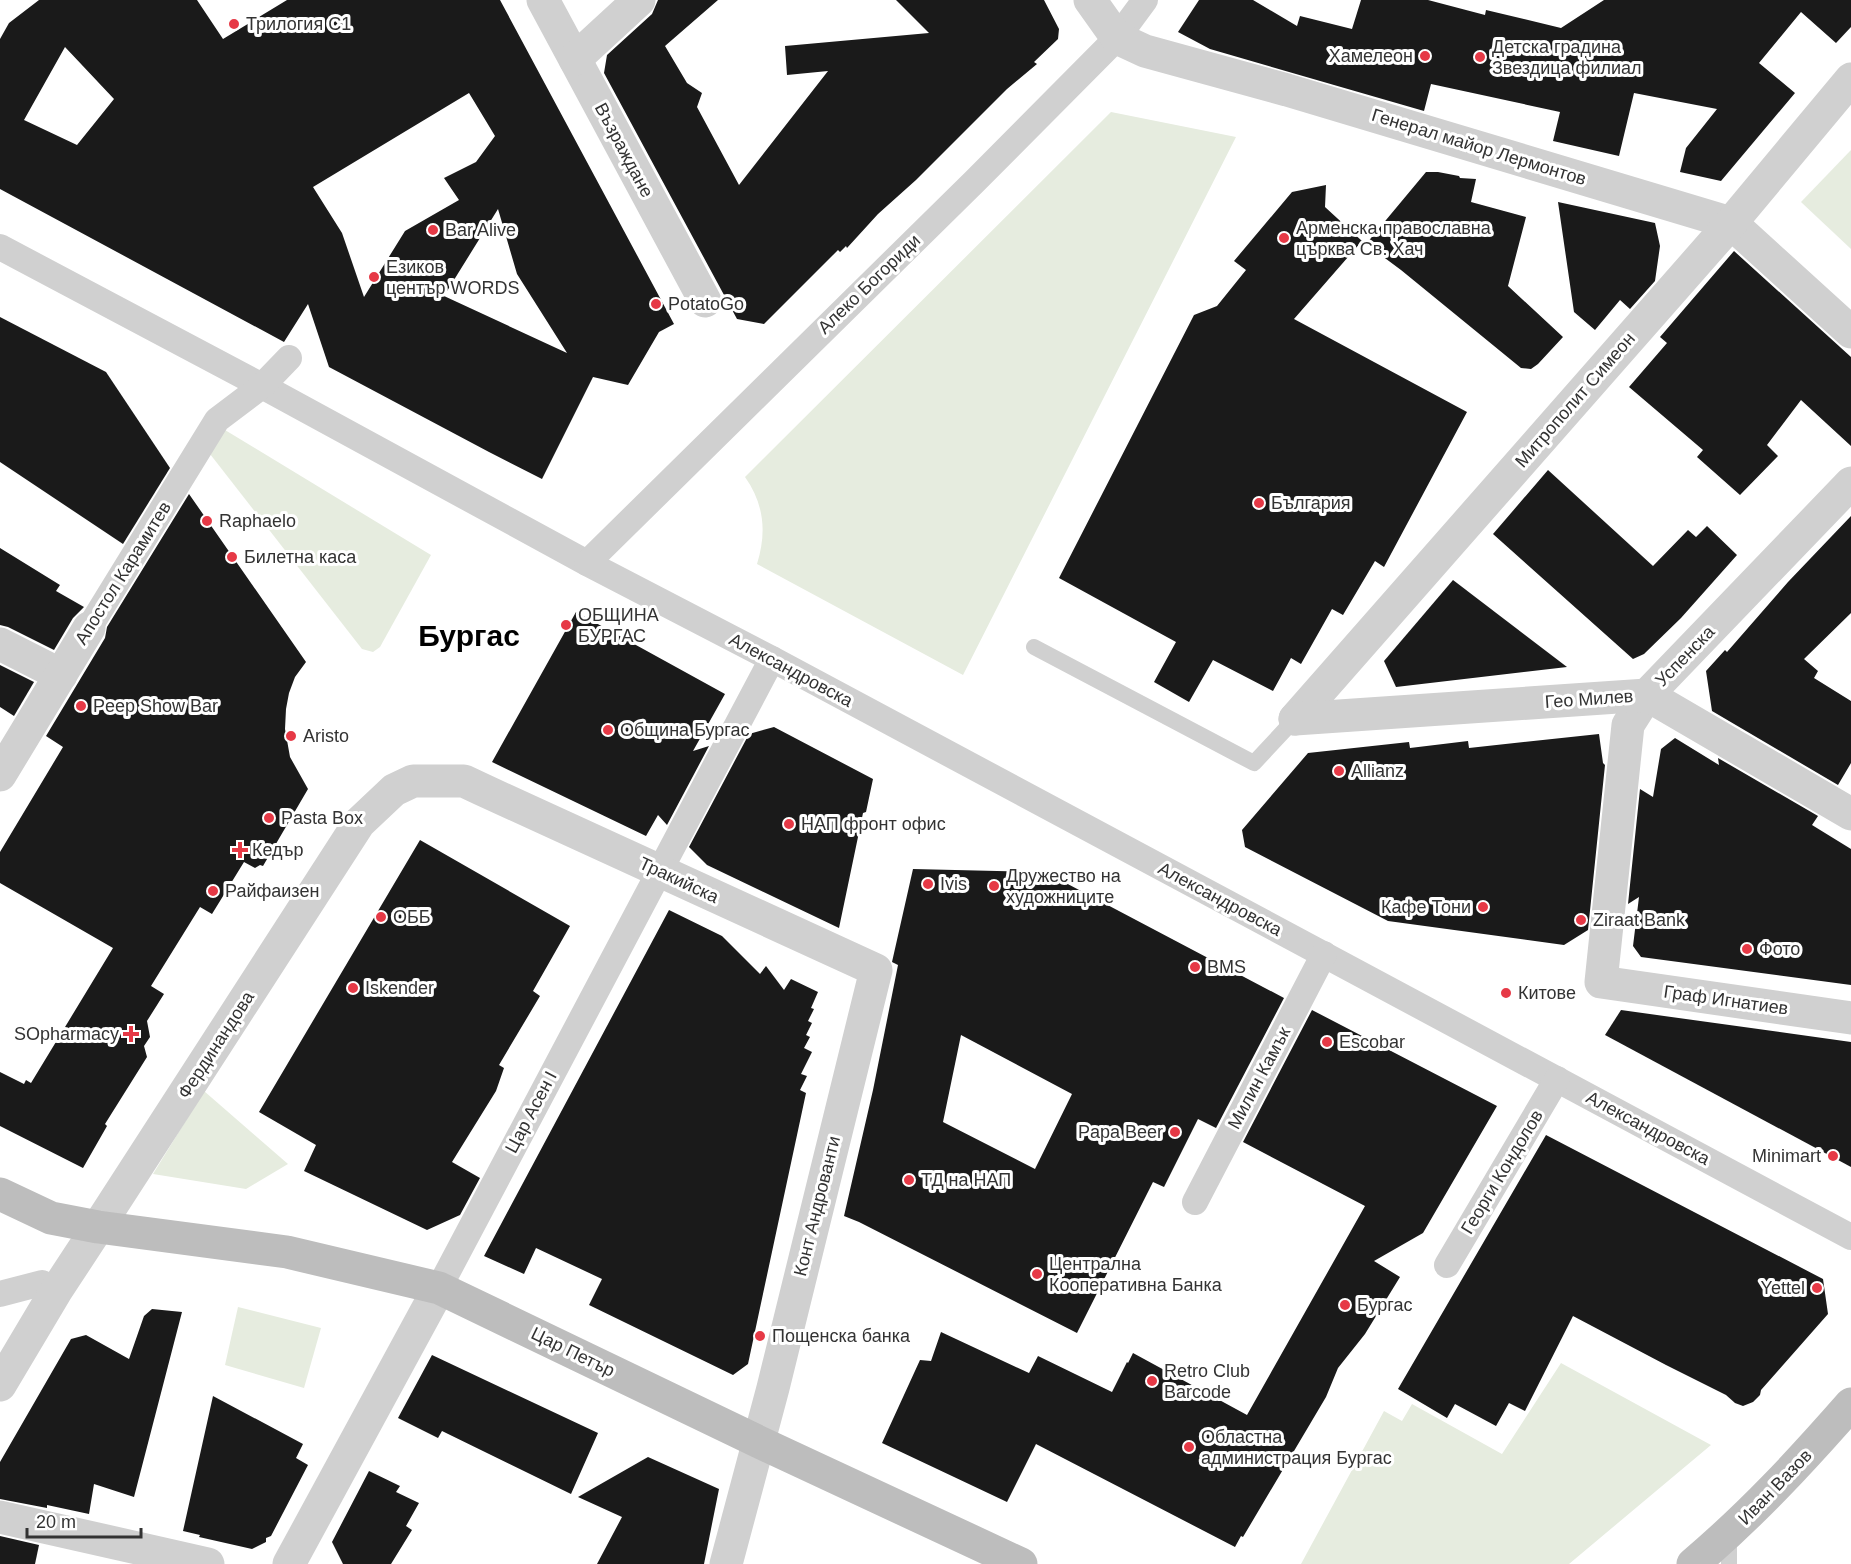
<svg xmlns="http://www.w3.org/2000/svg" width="1851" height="1564" viewBox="0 0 1851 1564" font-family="Helvetica,sans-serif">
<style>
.green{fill:#e6ecdf}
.building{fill:#1a1a1a;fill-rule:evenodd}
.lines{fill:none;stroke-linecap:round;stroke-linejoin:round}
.service{stroke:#d0d0d0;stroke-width:16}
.pedestrian{stroke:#d0d0d0;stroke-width:26}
.minor{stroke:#d0d0d0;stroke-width:33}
.tertiary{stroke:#d0d0d0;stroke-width:33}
.secondary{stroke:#bdbdbd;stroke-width:33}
.poi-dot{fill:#e63946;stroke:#fff;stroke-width:2}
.labels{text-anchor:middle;stroke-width:6;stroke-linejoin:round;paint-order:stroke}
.poi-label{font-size:18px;fill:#333;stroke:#fff;text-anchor:start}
.street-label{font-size:18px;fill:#333;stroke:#fff}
.town-label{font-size:30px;font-weight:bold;fill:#000;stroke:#fff}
</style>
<rect width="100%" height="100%" fill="#fff"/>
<!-- green -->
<g class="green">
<path d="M1111,112L1236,137L963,675L757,564C767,532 764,504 745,477Z"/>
<path d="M1851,150V249L1801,202Z"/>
<path d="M225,430L431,555L380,647L373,652L362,649L210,454Z"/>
<path d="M204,1091L288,1164L246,1189L153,1174Z"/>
<path d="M238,1307L321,1328L304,1388L225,1365Z"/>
<path d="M1561,1363L1711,1445L1569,1564H1301L1384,1411L1402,1421L1412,1404L1502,1454Z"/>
</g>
<!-- building -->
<g class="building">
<path d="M39,0H197L223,39L287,0H500L674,324L659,332L628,385L593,377L542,479L489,452L329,367L308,304L284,342L0,189V39L9,23ZM65,47L114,99L77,145L24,120ZM469,93L495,136L476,162L444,178L459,200L405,231L364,297L342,233L313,187ZM498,209L517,274L567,353L444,296Z"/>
<path d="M658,0H718L665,46L687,83L702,93L697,107L739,185L828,71L787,75L785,46L929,33L896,0H1044L1059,29L1058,39L1034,62L1037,64L1007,89L916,180L878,214L847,248L846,246L840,252L838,250L764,324L737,319L604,73L607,55L652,14Z"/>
<path d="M1199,0H1253L1297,26L1300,16L1352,29L1361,0H1428L1485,15L1486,10L1561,28L1604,0H1851V27L1836,43L1801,12L1759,63L1795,93L1721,181L1680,172L1686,148L1717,109L1634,93L1619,156L1553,141L1560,112L1431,84L1424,111L1210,49L1178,32Z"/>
<path d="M1426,172H1438L1459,176L1460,178L1476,179L1471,202L1526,217L1508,286L1563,337L1538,364L1531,369L1521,368L1401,270L1366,244Z"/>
<path d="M1326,185L1325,207L1362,241L1294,319L1467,412L1384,567L1375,561L1343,615L1332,609L1301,664L1291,658L1273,691L1213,660L1189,702L1154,682L1176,642L1059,578L1194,315L1217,306L1246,270L1234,261L1292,192Z"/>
<path d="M1558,202L1655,223L1660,246L1655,281L1630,309L1620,300L1595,330L1574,312Z"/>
<path d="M1734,251L1851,357V446L1801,400L1767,445L1778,456L1740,495L1697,457L1703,450L1629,387L1667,343L1660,337Z"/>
<path d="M0,317L106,372L170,468L123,544L0,462Z"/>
<path d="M1548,470L1653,566L1688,530L1696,537L1707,526L1737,555L1681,618L1644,654L1633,659L1493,534Z"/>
<path d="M189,494L306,662L295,677L289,693L286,709L285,729L290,757L308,789L263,866L260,865L255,868L244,862L212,914L200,907L151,986L164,994L147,1021L150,1037L144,1046L147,1057L105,1124L107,1126L83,1168L0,1126V1072L24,1084L26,1080L31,1083L113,948L0,883V852L63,747L46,736L105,638L107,627Z"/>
<path d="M1851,516V613L1804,659L1818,671L1814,678L1851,701V763L1838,785L1712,711L1706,671L1725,650L1727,652L1788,582Z"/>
<path d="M0,548L60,585L56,591L84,607L73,618L54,650L8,627L0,625Z"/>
<path d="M1453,580L1567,667L1396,687L1384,661Z"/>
<path d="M576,612L725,694L693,751L709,746L667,825L658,815L646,836L492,762Z"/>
<path d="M0,665L34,682L14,716L0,707Z"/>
<path d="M774,727L873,779L866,812L863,813L839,928L707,865L689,847L749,734Z"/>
<path d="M1599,734L1603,763L1605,765L1588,930L1564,945L1388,921L1245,847L1242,830L1308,753L1409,742L1410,748L1468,741L1469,748Z"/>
<path d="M1675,738L1719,765L1718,758L1818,816L1812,825L1851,849V985L1641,957L1633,946L1639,897L1628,904L1640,789L1653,797L1661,749Z"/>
<path d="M420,840L570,926L533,991L540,996L499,1065L504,1068L496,1091L452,1162L480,1178L460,1215L427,1230L304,1171L316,1145L259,1112Z"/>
<path d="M913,869L1045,872L1284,998L1216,1128L1198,1119L1164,1187L1153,1182L1077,1333L859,1222L844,1216L873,1090L898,965L892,962ZM961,1035L1072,1094L1035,1169L943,1122Z"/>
<path d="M669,910L722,936L760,974L766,966L784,990L791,979L818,992L811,1008L814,1009L808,1021L812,1023L806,1035L810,1037L804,1048L812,1052L801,1074L807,1076L800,1090L806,1093L748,1364L733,1375L589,1305L602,1279L536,1248L524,1274L484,1256Z"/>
<path d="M1312,1010L1497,1106L1423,1233L1374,1261L1400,1277L1365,1334L1338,1368L1326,1397L1243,1537L1241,1536L1235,1547L1036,1444L1007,1502L882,1443L920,1360L931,1361L941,1332L1029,1373L1038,1356L1112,1392L1127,1362L1128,1363L1133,1353L1247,1415L1365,1206L1243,1142Z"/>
<path d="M1621,1010L1851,1042V1167L1605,1035Z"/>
<path d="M1546,1135L1823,1279L1828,1314L1761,1390L1760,1395L1753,1402L1743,1406L1735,1403L1726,1395L1666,1365L1573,1316L1525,1411L1509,1403L1496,1426L1455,1404L1447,1418L1398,1389Z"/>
<path d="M152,1309L182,1312L134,1497L94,1484L89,1514L47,1505V1508L0,1499V1462L71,1339L86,1335L129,1359L144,1316Z"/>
<path d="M432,1355L598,1433L571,1494L442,1431L438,1438L398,1418Z"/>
<path d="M213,1396L303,1444L296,1458L308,1465L271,1536L266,1538V1542L252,1549L199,1537L200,1535L183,1531Z"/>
<path d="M648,1457L719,1489L704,1564H597L622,1517L578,1497Z"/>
<path d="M369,1471L400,1486L396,1492L419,1503L406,1526L412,1530L391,1564H343L332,1542Z"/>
<path d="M0,1536L39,1545L35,1564H0Z"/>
</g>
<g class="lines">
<!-- service -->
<g class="service">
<path d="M1034,647L1254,763L1295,719"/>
<path d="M1729,1564V1533"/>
</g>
<!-- pedestrian -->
<g class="pedestrian">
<path d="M0,247L262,386L587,563L772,659L1851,1237"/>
<path d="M587,563L975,181L1117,38L1145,0"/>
<path d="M89,628L217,420L262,386L289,358"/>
<path d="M1195,1202L1324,954"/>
<path d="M1447,1265L1557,1079"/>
<path d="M439,1288L772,659"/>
<path d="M0,1294L42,1283"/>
</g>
<!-- minor -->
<g class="minor">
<path d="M543,0L705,301"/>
<path d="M1090,0L1117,38L1145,51L1287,90L1731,223L1851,332"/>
<path d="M575,59L639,0"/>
<path d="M1851,483L1647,695L1628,725L1601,982L1851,1018"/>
<path d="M0,644L61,675"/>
<path d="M1295,719L1731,223L1851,79"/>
<path d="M1295,719L1647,695L1851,814"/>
<path d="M0,775L89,628"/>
<path d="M98,1227L359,823L394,790L413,781H464L481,789L876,970L773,1388L726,1564"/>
<path d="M0,1517L208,1564"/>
<path d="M289,1564L439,1288"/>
</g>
<!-- tertiary -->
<path class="tertiary" d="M0,1385L56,1291L98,1227"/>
<!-- secondary -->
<g class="secondary">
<path d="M0,1194L51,1218L98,1227L287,1252L439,1288L759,1442L1021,1564"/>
<path d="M1693,1564C1751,1515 1801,1461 1851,1404"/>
</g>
</g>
<!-- markers -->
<g class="poi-dot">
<circle cx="234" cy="24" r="6"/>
<circle cx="1425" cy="56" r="6"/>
<circle cx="1480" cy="57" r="6"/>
<circle cx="433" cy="230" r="6"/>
<circle cx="1284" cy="238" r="6"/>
<circle cx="374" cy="277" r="6"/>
<circle cx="656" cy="304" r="6"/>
<circle cx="1259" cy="503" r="6"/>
<circle cx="207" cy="521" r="6"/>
<circle cx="232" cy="557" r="6"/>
<circle cx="566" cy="625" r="6"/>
<circle cx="81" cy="706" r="6"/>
<circle cx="608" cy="730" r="6"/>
<circle cx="291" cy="736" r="6"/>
<circle cx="1339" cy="771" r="6"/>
<circle cx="269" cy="818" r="6"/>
<circle cx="789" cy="824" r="6"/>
<path d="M237 841h6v6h6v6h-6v6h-6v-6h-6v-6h6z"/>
<circle cx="928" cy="884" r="6"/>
<circle cx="994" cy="886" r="6"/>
<circle cx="213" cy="891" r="6"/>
<circle cx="1483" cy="907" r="6"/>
<circle cx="381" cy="917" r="6"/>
<circle cx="1581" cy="920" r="6"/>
<circle cx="1747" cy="949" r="6"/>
<circle cx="1195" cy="967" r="6"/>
<circle cx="353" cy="988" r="6"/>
<circle cx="1506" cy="993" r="6"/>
<path d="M128 1025h6v6h6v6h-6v6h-6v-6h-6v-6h6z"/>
<circle cx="1327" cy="1042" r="6"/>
<circle cx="1175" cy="1132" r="6"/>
<circle cx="1833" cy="1156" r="6"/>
<circle cx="909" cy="1180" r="6"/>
<circle cx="1037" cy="1274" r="6"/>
<circle cx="1817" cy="1288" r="6"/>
<circle cx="1345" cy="1305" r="6"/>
<circle cx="760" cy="1336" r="6"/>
<circle cx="1152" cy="1381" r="6"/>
<circle cx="1189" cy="1447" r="6"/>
</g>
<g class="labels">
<!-- poi labels -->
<g class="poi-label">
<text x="246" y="30">Трилогия С1</text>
<text x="1492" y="53">Детска градина<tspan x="1492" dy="21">Звездица филиал</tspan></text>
<text x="1413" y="62" text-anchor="end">Хамелеон</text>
<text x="1296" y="234">Арменска православна<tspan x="1296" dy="21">църква Св. Хач</tspan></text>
<text x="445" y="236">Bar Alive</text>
<text x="386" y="273">Езиков<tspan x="386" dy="21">център WORDS</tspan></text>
<text x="668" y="310">PotatoGo</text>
<text x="1271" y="509">България</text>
<text x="219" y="527">Raphaelo</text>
<text x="244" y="563">Билетна каса</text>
<text x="578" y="621">ОБЩИНА<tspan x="578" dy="21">БУРГАС</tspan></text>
<text x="93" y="712">Peep Show Bar</text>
<text x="620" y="736">Община Бургас</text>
<text x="303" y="742">Aristo</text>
<text x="1351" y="777">Allianz</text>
<text x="281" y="824">Pasta Box</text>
<text x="801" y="830">НАП фронт офис</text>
<text x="252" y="856">Кедър</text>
<text x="1006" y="882">Дружество на<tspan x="1006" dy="21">художниците</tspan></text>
<text x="940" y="890">Ivis</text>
<text x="225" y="897">Райфаизен</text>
<text x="1471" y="913" text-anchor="end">Кафе Тони</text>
<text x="393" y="923">ОББ</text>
<text x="1593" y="926">Ziraat Bank</text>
<text x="1759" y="955">Фото</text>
<text x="1207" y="973">BMS</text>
<text x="365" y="994">Iskender</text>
<text x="1518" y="999">Китове</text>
<text x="119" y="1040" text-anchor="end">SOpharmacy</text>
<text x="1339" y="1048">Escobar</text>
<text x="1163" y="1138" text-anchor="end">Papa Beer</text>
<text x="1821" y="1162" text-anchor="end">Minimart</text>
<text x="921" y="1186">ТД на НАП</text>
<text x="1049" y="1270">Централна<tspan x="1049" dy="21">Кооперативна Банка</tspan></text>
<text x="1805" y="1294" text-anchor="end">Yettel</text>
<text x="1357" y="1311">Бургас</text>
<text x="772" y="1342">Пощенска банка</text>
<text x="1164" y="1377">Retro Club<tspan x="1164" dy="21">Barcode</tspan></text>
<text x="1201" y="1443">Областна<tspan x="1201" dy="21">администрация Бургас</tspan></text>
</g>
<!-- street labels -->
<g class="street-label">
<text transform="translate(1479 147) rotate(17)" y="6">Генерал майор Лермонтов</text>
<text transform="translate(624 150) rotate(62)" y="6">Възраждане</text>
<text transform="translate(869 284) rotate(-44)" y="6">Алеко Богориди</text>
<text transform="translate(1575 400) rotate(-49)" y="6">Митрополит Симеон</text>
<text transform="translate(123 573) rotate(-58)" y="6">Апостол Карамитев</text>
<text transform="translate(1685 656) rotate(-46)" y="6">Успенска</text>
<text transform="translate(791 670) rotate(28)" y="6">Александровска</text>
<text transform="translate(1589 699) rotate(-4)" y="6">Гео Милев</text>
<text transform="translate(679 880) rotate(25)" y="6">Тракийска</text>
<text transform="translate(1220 899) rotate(28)" y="6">Александровска</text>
<text transform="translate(1726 1000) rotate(8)" y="6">Граф Игнатиев</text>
<text transform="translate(216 1045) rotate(-57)" y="6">Фердинандова</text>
<text transform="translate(1259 1078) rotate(-62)" y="6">Милин Камък</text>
<text transform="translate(531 1112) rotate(-62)" y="6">Цар Асен I</text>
<text transform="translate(1648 1128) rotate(28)" y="6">Александровска</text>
<text transform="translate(1502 1172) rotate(-59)" y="6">Георги Кондолов</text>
<text transform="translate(817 1206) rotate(-76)" y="6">Конт Андрованти</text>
<text transform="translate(573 1352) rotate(26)" y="6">Цар Петър</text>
<text transform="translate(1775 1487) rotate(-46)" y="6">Иван Вазов</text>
</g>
<!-- town labels -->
<g class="town-label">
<text x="469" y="646">Бургас</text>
</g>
</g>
<!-- scale -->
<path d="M27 1528v9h114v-9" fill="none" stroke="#333333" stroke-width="3"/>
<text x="36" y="1528" font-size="18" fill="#333333" stroke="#ffffff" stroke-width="4.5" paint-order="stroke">20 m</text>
</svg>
